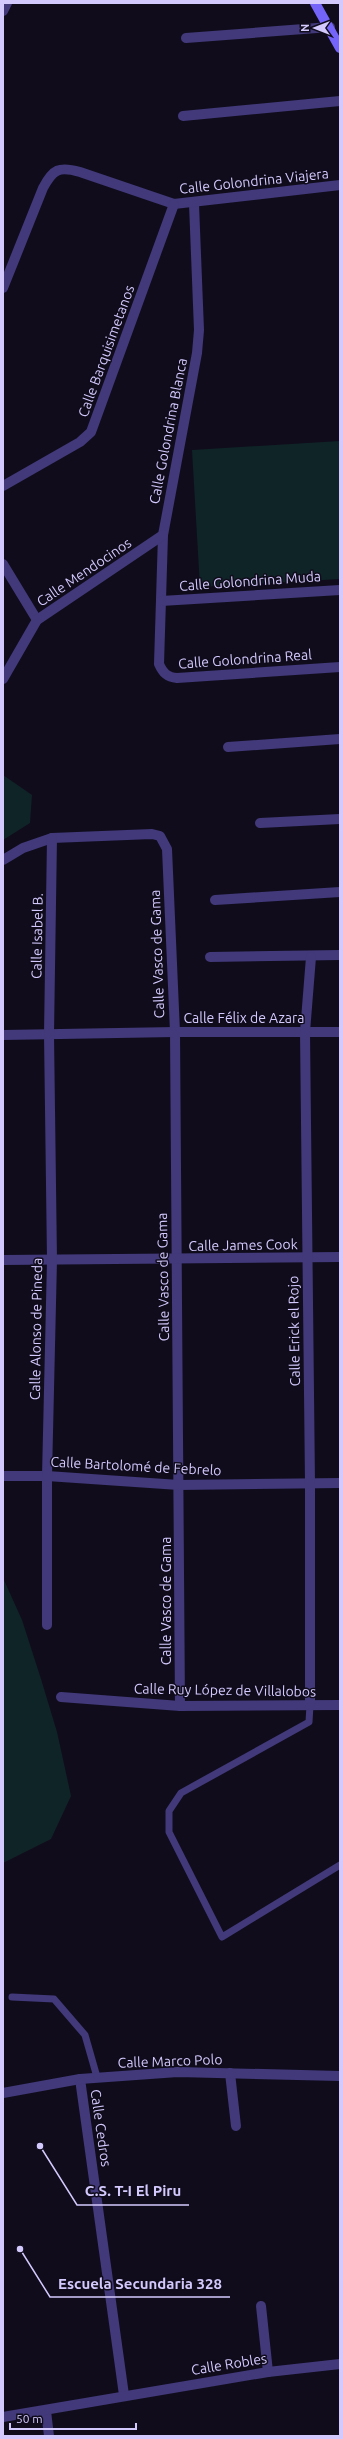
<svg xmlns="http://www.w3.org/2000/svg" width="343" height="2439" viewBox="0 0 343 2439" font-family="Ubuntu,sans-serif">
<style>
.green{fill:#0f2426}
.lines{fill:none;stroke-linecap:round;stroke-linejoin:round}
.lane{stroke:#413979;stroke-width:7}
.street{stroke:#413979;stroke-width:10}
.secondary{stroke:#7564f9;stroke-width:10}
.labels{text-anchor:middle;stroke-width:3;stroke-linejoin:round;paint-order:stroke}
.street-label{font-size:14px;fill:#d4c9fd;stroke:#100c1c}
.leader{fill:none;stroke:#d4c9fd;stroke-width:1.5}
.callout-dot{fill:#d4c9fd;stroke:#100c1c;stroke-width:1.5}
.callout-label{font-size:15px;text-anchor:middle;font-weight:bold;fill:#d4c9fd;stroke:#100c1c;stroke-width:3;stroke-linejoin:round;paint-order:stroke}
</style>
<rect width="100%" height="100%" fill="#100c1c"/>
<!-- green -->
<g class="green">
<path d="M340,441V579L200,587L192,450Z"/>
<path d="M3,775L32,795L30,823L3,840Z"/>
<path d="M3,1578L22,1620L41,1679L57,1732L71,1796L51,1839L3,1863Z"/>
</g>
<g class="lines">
<!-- lane -->
<g class="lane">
<path d="M310,1705L309,1722L181,1793L169,1811V1832L222,1937L340,1865"/>
<path d="M12,1997L54,1999L85,2035L97,2077"/>
</g>
<!-- street -->
<g class="street">
<path d="M3,11L7,3"/>
<path d="M186,38L330,27"/>
<path d="M183,116L340,101"/>
<path d="M194,204L199,330L197,353L163,535L159,664C163,673 167,677 177,678L340,667"/>
<path d="M3,288L43,188C53,169 59,166 80,172L174,204L340,185"/>
<path d="M3,486L80,442L91,432L174,204"/>
<path d="M3,564L37,620"/>
<path d="M161,601L340,590"/>
<path d="M3,679L37,620L163,535"/>
<path d="M228,747L340,739"/>
<path d="M260,823L340,819"/>
<path d="M3,860L23,848L52,838L152,834L160,836L167,849L175,1032L180,1706"/>
<path d="M215,900L340,892"/>
<path d="M210,957L340,955"/>
<path d="M3,1035L175,1032H340"/>
<path d="M3,1260L340,1257"/>
<path d="M3,1476H47L179,1485L340,1483"/>
<path d="M47,1625V1476L52,1260L49,1034L52,838"/>
<path d="M61,1697L180,1706L340,1705"/>
<path d="M310,1705V1483L305,1032L311,957"/>
<path d="M230,2073L236,2126"/>
<path d="M80,2079L124,2395"/>
<path d="M3,2093L80,2079L178,2072L340,2076"/>
<path d="M261,2306L268,2372"/>
<path d="M46,2411L49,2436"/>
<path d="M3,2417L268,2372L340,2364"/>
</g>
<!-- secondary -->
<path class="secondary" d="M315,3L340,48"/>
</g>
<g class="labels">
<!-- street labels -->
<g class="street-label">
<text transform="translate(254 181) rotate(-6)" y="5">Calle Golondrina Viajera</text>
<text transform="translate(106 351) rotate(-70)" y="5">Calle Barquisimetanos</text>
<text transform="translate(168 431) rotate(-79)" y="5">Calle Golondrina Blanca</text>
<text transform="translate(84 572) rotate(-34)" y="5">Calle Mendocinos</text>
<text transform="translate(250 581) rotate(-4)" y="5">Calle Golondrina Muda</text>
<text transform="translate(245 659) rotate(-4)" y="5">Calle Golondrina Real</text>
<text transform="translate(37 936) rotate(-89)" y="5">Calle Isabel B.</text>
<text transform="translate(157 954) rotate(-92)" y="5">Calle Vasco de Gama</text>
<text x="244" y="1023">Calle Félix de Azara</text>
<text transform="translate(243 1245) rotate(-1)" y="5">Calle James Cook</text>
<text transform="translate(163 1277) rotate(-91)" y="5">Calle Vasco de Gama</text>
<text transform="translate(36 1329) rotate(-89)" y="5">Calle Alonso de Pineda</text>
<text transform="translate(294 1331) rotate(-91)" y="5">Calle Erick el Rojo</text>
<text transform="translate(136 1466) rotate(3)" y="5">Calle Bartolomé de Febrelo</text>
<text transform="translate(166 1601) rotate(-90)" y="5">Calle Vasco de Gama</text>
<text transform="translate(225 1690) rotate(1)" y="5">Calle Ruy López de Villalobos</text>
<text transform="translate(170 2061) rotate(-2)" y="5">Calle Marco Polo</text>
<text transform="translate(101 2128) rotate(82)" y="5">Calle Cedros</text>
<text transform="translate(229 2364) rotate(-9)" y="5">Calle Robles</text>
</g>
</g>
<!-- callouts -->
<path class="leader" d="M40 2146L77 2205H189M20 2249L50 2297H230"/>
<g class="callout-dot">
<circle cx="40" cy="2146" r="4"/>
<circle cx="20" cy="2249" r="4"/>
</g>
<g class="callout-label">
<text x="133" y="2196">C.S. T-I El Piru</text>
<text x="140" y="2289">Escuela Secundaria 328</text>
</g>
<!-- border -->
<rect width="343" height="2439" fill="none" stroke="#d4c9fd" stroke-width="8"/>
<!-- north arrow -->
<g transform="translate(315 28) rotate(270)" stroke="#100c1c" stroke-width="3" paint-order="stroke">
<path d="M0-3L7 15L0 10L-7 15Z" fill="#d4c9fd"/>
<text y="-6" font-size="11" font-weight="bold" text-anchor="middle" fill="#d4c9fd">N</text>
</g>
<!-- scale -->
<path d="M10 2423v6h126v-6" fill="none" stroke="#d4c9fd" stroke-width="2"/>
<text x="16" y="2423" font-size="12" fill="#d4c9fd" stroke="#100c1c" stroke-width="3" paint-order="stroke">50 m</text>
</svg>
